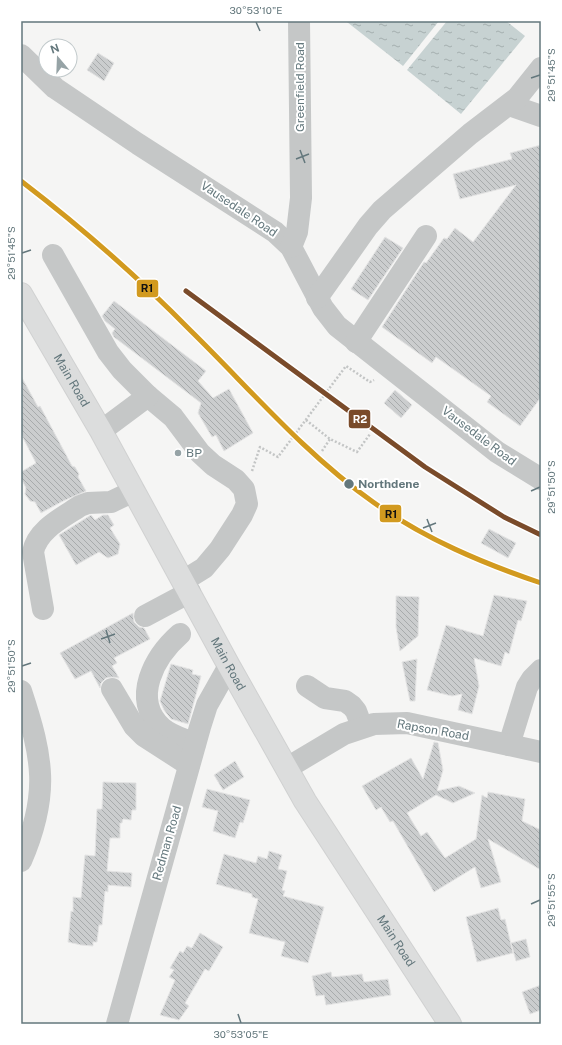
<svg xmlns="http://www.w3.org/2000/svg" width="562" height="1045" viewBox="0 0 562 1045" font-family="'Public Sans',sans-serif">
<style>
.water{fill:url(#water-ripples)}
.building{fill:url(#building-back-hatch);stroke:#e4e4e4}
.lines{fill:none;stroke-linecap:round;stroke-linejoin:round}
.major-casing{stroke:#d0d1d1;stroke-width:24}
.path{stroke:#c3c5c5;stroke-width:2.5;stroke-dasharray:2 2;stroke-linecap:butt}
.minor{stroke:#c5c7c7;stroke-width:22}
.major{stroke:#dcdddd;stroke-width:22}
.rail-1-casing{stroke:#fff;stroke-width:8}
.rail-2-casing{stroke:#fff;stroke-width:8}
.rail-1{stroke:#d29a1f;stroke-width:5}
.rail-2{stroke:#7a4b2a;stroke-width:5}
.ticks{fill:none;stroke:#63777c;stroke-width:1.5}
.poi-dot{fill:#96a3a6;stroke:#fff;stroke-width:1.5}
.stop-dot{fill:#63777c;stroke:#fff;stroke-width:1.5}
.labels{text-anchor:middle;stroke-width:4;stroke-linejoin:round;paint-order:stroke}
.street-label{font-size:12px;fill:#63777c;stroke:#fff}
.poi-label{font-size:12px;fill:#63777c;stroke:#fff;text-anchor:start}
.stop-label{font-size:12px;font-weight:bold;fill:#63777c;stroke:#fff;text-anchor:start}
.line-badge{stroke:#fff;stroke-width:1.5}
.badge-label{font-size:11px;text-anchor:middle;font-weight:bold;fill:#fff}
.pale-badge-label{font-size:11px;text-anchor:middle;font-weight:bold;fill:#111}
.neatline{fill:none;stroke:#63777c;stroke-width:1.5}
.ticks-label{font-size:10px;text-anchor:middle;fill:#63777c}
</style>
<defs>
<pattern id="water-ripples" width="26" height="14" patternUnits="userSpaceOnUse"><rect width="26" height="14" fill="#c7d2d2"/><path d="M2 4q2-2 4 0t4 0M15 11q2-2 4 0t4 0" fill="none" stroke="#a5afaf"/></pattern>
<pattern id="building-back-hatch" width="6" height="6" patternUnits="userSpaceOnUse"><rect width="6" height="6" fill="#cbcdce"/><path d="M-1 5l2 2M0 0l6 6M5-1l2 2" fill="none" stroke="#a8abac"/></pattern>
</defs>
<rect width="100%" height="100%" fill="#f5f5f4"/>
<!-- water -->
<g class="water">
<path d="M348,21H439L403,66L347,22Z"/>
<path d="M447,21H506L525,36L461,114L407,70Z"/>
</g>
<!-- building -->
<g class="building">
<path d="M98,53L114,63L104,81L87,70Z"/>
<path d="M541,145V397L520,426L487,402L491,396L436,357L432,363L382,327L424,262L426,263L444,238L447,239L455,228L473,242L516,185L460,199L453,174L512,159L510,153Z"/>
<path d="M385,237L403,248L368,300L351,289Z"/>
<path d="M114,301L206,371L198,381L213,398L229,389L253,433L224,451L216,435L212,437L198,413L201,403L114,337L112,333L115,329L105,321L102,316Z"/>
<path d="M21,376L38,407L40,406L72,466L75,467L79,474L78,477L86,491L63,501L41,513L35,502L30,501L25,494L26,488L21,478V472L36,463L21,434Z"/>
<path d="M395,390L412,405L401,418L384,403Z"/>
<path d="M91,515L95,520L103,515H108L114,525L110,528L120,544L118,554L108,558L99,552L76,565L59,535Z"/>
<path d="M489,529L516,543L508,558L481,543Z"/>
<path d="M494,595L527,601L521,621L518,620L509,654L505,652L501,666L474,658L479,686L472,714L458,710L462,694L452,696L427,690L446,625L483,636Z"/>
<path d="M396,596L419,597L418,636L400,651L396,627Z"/>
<path d="M133,613L134,622L139,627L144,628L150,639L114,658L117,663L112,666L119,678L112,677L106,678L101,683L100,688L91,671L75,679L60,653Z"/>
<path d="M417,659L415,701H410L402,662Z"/>
<path d="M171,664L193,670L192,674L201,676L188,724L171,719L164,710L160,701Z"/>
<path d="M434,742L438,743L443,770L437,791L459,786L475,793L453,803L436,795L407,813L421,836L427,832L445,858L476,839L482,795L487,798L488,792L525,799L522,821L541,830V870L488,839L501,882L481,888L475,867L434,892L393,821L390,822L381,807L376,810L362,786L411,758L423,779Z"/>
<path d="M235,761L244,777L223,790L214,775Z"/>
<path d="M103,782L136,783V810H132L131,820L123,819L122,823H120V838H110L107,871L132,873L131,887L108,885V892L105,891L102,925H99L97,942H93V946L81,945L68,942L71,911L73,912V897L81,898L85,855L95,856L97,809H102Z"/>
<path d="M207,789L250,800L243,823L240,822L235,838L213,831L218,811L202,807Z"/>
<path d="M269,851L282,855L278,869L287,871L282,890L285,891L283,896L324,907L308,963L281,956L285,942L249,933L258,899L252,897V894L216,884L224,854L256,863L258,856L267,859Z"/>
<path d="M498,908L501,920L505,919L513,953L477,962L466,917Z"/>
<path d="M200,933L223,947L209,971L205,969L185,1003L189,1006L179,1020L160,1015L175,980L169,977L174,970L170,968L180,951L183,953L187,946L192,948Z"/>
<path d="M526,939L530,957L516,961L511,943Z"/>
<path d="M331,972L332,977L362,974L364,982L388,979L391,995L326,1005L324,995L316,996L312,976Z"/>
<path d="M541,985V1010L530,1014L522,992Z"/>
</g>
<g class="lines">
<!-- major casing -->
<g class="major-casing">
<g id="major">
<path id="s1" d="M21,294L101,431L229,666L305,801L450,1024"/>
</g>
</g>
<!-- path -->
<g class="path">
<path d="M306,420L330,439L357,452L370,434"/>
<path d="M322,451L330,439"/>
<path d="M252,471L260,447L278,457L346,366L370,382L374,380"/>
</g>
<!-- minor -->
<g class="minor">
<path d="M21,55L55,88L138,144L275,232L291,247L323,308L337,326L497,452L541,479"/>
<path d="M509,105L541,116"/>
<path d="M291,247L297,232L301,198L299,21"/>
<path d="M53,255L108,352L122,370L148,396L173,417L200,453L213,465L236,480L244,489L247,504L242,515L220,549L204,568L183,581"/>
<path d="M317,298L368,226L382,210L470,134L517,98L541,68"/>
<path d="M356,342L426,236"/>
<path d="M101,431L148,396"/>
<path d="M43,609L33,552C37,530 62,518 80,506L88,503L111,502L134,491"/>
<path d="M145,616L190,592"/>
<path d="M180,634C155,656 130,699 162,728C171,736 184,739 195,744"/>
<path d="M307,686L325,698L345,701L352,706L356,711L362,727"/>
<path d="M112,689L134,726L144,736L189,765"/>
<path d="M21,691C43,758 50,794 21,861"/>
<path d="M509,745L527,687L532,679L541,670"/>
<path d="M287,768L344,734L374,724L407,723L541,752"/>
<path d="M117,1024L200,727L207,705L229,666"/>
</g>
<!-- major -->
<use href="#major" class="major"/>
<!-- rail-1 casing -->
<g class="rail-1-casing">
<path id="rail-1" d="M21,181C81,227 138,277 191,331C250,389 305,454 373,502C425,539 482,563 541,583"/>
</g>
<!-- rail-2 casing -->
<g class="rail-2-casing">
<path id="rail-2" d="M186,291L425,467L504,517L541,535"/>
</g>
<!-- rail-1 -->
<use href="#rail-1" class="rail-1"/>
<!-- rail-2 -->
<use href="#rail-2" class="rail-2"/>
</g>
<!-- ticks -->
<path class="ticks" d="M256,22L260,31M531,78L540,75M300,150L305,163M296,159L309,154M22,253L31,250M531,491L540,487M427,519L432,532M423,528L436,523M106,630L110,643M101,639L115,634M22,666L31,663M531,904L540,900M238,1014L241,1023"/>
<!-- markers -->
<circle class="poi-dot" cx="178" cy="453" r="4"/>
<circle class="stop-dot" cx="349" cy="484" r="5.5"/>
<g class="labels">
<!-- street labels -->
<g class="street-label">
<text transform="translate(300 87) rotate(-90)" y="4">Greenfield Road</text>
<text transform="translate(239 209) rotate(34)" y="4">Vausedale Road</text>
<text dy="4" stroke="none"><textPath href="#s1" startOffset="100">Main Road</textPath></text>
<text transform="translate(479 436) rotate(37)" y="4">Vausedale Road</text>
<text dy="4" stroke="none"><textPath href="#s1" startOffset="424">Main Road</textPath></text>
<text transform="translate(433 730) rotate(10)" y="4">Rapson Road</text>
<text transform="translate(167 843) rotate(-74)" y="4">Redman Road</text>
<text dy="4" stroke="none"><textPath href="#s1" startOffset="748">Main Road</textPath></text>
</g>
<!-- poi labels -->
<g class="poi-label">
<text x="186" y="457">BP</text>
</g>
<!-- stop labels -->
<g class="stop-label">
<text x="358" y="488">Northdene</text>
</g>
</g>
<g class="line-badge">
<rect x="136" y="279" width="23" height="19" rx="4" fill="#d29a1f"/>
<rect x="348" y="409" width="23" height="20" rx="4" fill="#7a4b2a"/>
<rect x="379" y="504" width="23" height="19" rx="4" fill="#d29a1f"/>
</g>
<g class="badge-label">
<text x="360" y="423">R2</text>
</g>
<g class="pale-badge-label">
<text x="147" y="292">R1</text>
<text x="391" y="518">R1</text>
</g>
<!-- border -->
<rect width="562" height="1045" fill="none" stroke="#ffffff" stroke-width="44"/>
<!-- north arrow -->
<g transform="translate(58 58) rotate(341)"><circle r="19" fill="#ffffff" stroke="#c1c9cb"/>
<path d="M0-3L7 15L0 10L-7 15Z" fill="#96a3a6"/>
<text y="-6" font-size="11" font-weight="bold" text-anchor="middle" fill="#63777c">N</text>
</g>
<rect x="22" y="22" width="518" height="1001" class="neatline"/>
<g class="ticks-label">
<text x="256" y="14">30°53'10"E</text>
<text transform="translate(551 75) rotate(-90)" y="4">29°51'45"S</text>
<text transform="translate(11 253) rotate(-90)" y="4">29°51'45"S</text>
<text transform="translate(551 487) rotate(-90)" y="4">29°51'50"S</text>
<text transform="translate(11 666) rotate(-90)" y="4">29°51'50"S</text>
<text transform="translate(551 900) rotate(-90)" y="4">29°51'55"S</text>
<text x="241" y="1038">30°53'05"E</text>
</g>
</svg>
